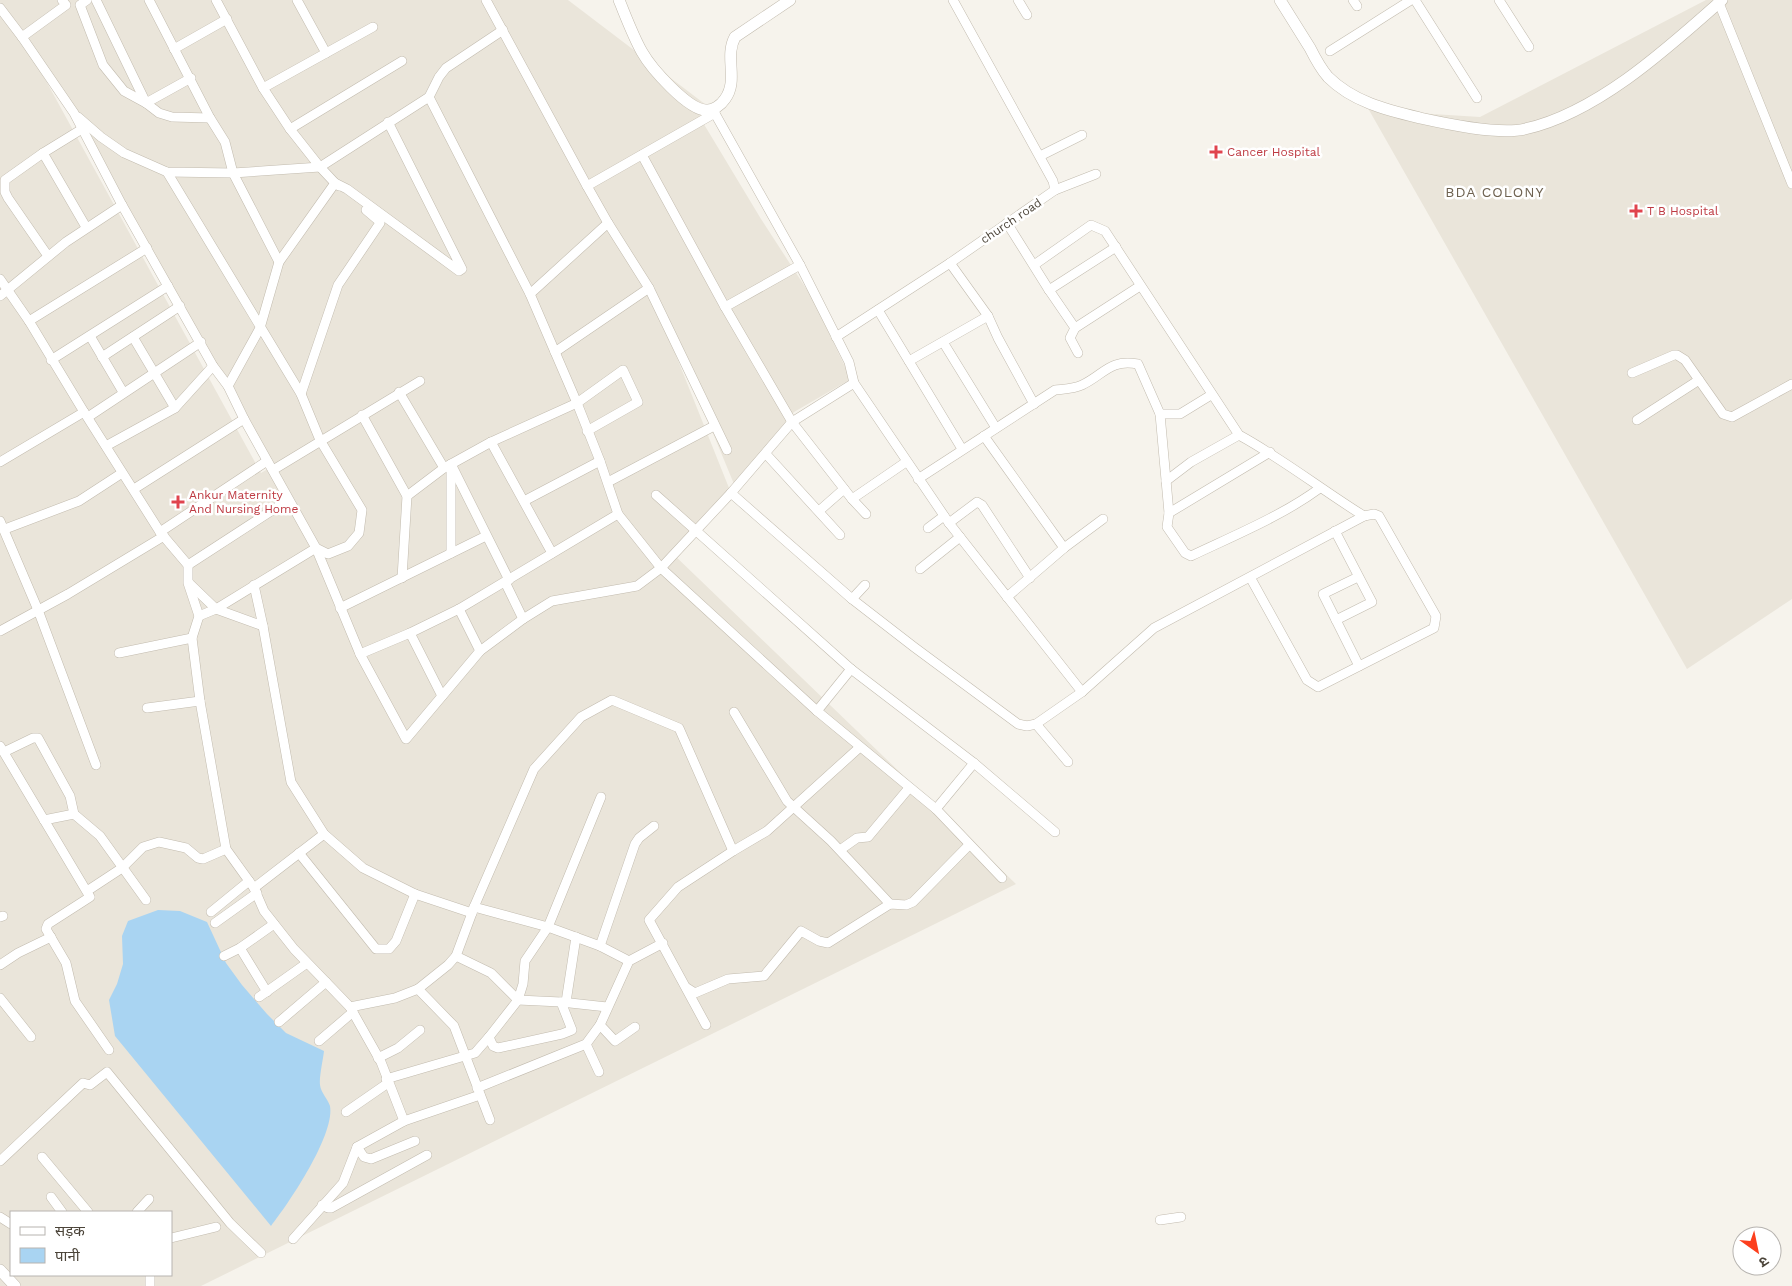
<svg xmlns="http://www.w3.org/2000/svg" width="1792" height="1286" viewBox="0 0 1792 1286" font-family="'Work Sans','Noto Sans Devanagari',sans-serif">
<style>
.residential{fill:#eae5da;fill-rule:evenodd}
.water{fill:#a9d4f2}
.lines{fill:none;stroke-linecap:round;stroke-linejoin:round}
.minor-casing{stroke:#c2bbae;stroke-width:10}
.tertiary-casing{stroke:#c2bbae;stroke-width:12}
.minor{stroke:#fff;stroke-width:9}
.tertiary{stroke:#fff;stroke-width:11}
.health-dot{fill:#e0444e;stroke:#fff;stroke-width:2}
.labels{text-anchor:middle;stroke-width:5;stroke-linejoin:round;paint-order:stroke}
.health-label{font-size:12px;fill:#be3a42;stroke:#fff;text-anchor:start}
.street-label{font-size:12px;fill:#4b4439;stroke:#fff}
.neighbourhood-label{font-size:14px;letter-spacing:1px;fill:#6e6250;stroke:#fff}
</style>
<rect width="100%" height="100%" fill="#f6f3ec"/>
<!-- residential -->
<g class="residential">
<path d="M0,0H568L714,111L702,121L761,219L811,296L851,379L794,412L734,484L652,286L615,225L649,288L731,493L671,552L1016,884L201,1286H0ZM28,48L74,113L271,467L261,473ZM11,1212H171V1275H11Z"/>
<path d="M1706,0H1792V599L1687,669L1369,110L1480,117Z"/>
</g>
<!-- water -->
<path class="water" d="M158,910L180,911L207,922L226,963L242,985L267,1014L286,1033L324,1051C323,1060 319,1077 320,1085C321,1093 328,1099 330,1106C335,1135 289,1203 271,1226L115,1036L109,1000L117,984L123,964L122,936L128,921Z"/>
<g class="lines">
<!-- minor casing -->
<g class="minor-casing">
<g id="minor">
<path d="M87,0L80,5L103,65L124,91L146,103L191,78"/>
<path d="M96,0L146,103L159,113L172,117L210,118"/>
<path d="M149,0L210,118L225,142L233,173L279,262"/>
<path d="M216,0L263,88L290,129L320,167L335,183L347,189L459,271L462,269L388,122"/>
<path d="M297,0L326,53"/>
<path d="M486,0L587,186L608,223L649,288L727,450"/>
<path d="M1018,0L1027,15"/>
<path d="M1353,0L1357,6"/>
<path d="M1415,0L1477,98"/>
<path d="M1499,0L1529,47"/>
<path d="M1719,3L1792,184"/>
<path d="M0,8L22,37L74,113L122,205L213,366L228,386L244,419L316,548L360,654L406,739L480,651L523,619L552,601L637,586L661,568L731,493L792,422L854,383"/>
<path d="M22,37L66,5L62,0"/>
<path d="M174,49L227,19"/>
<path d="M1330,51L1411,0"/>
<path d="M263,88L373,27"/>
<path d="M429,97L439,77L446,68L503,30"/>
<path d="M713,110L800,265L849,362L854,383L949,523L1082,692"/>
<path d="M78,117L101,137L124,153L167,172L233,173L320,167L429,97L530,294L577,403L600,461L618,514L661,568L817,711L936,809L1002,878"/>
<path d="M290,129L402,61"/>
<path d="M43,153L82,129"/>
<path d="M642,155L725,307L792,422L852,499L866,514"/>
<path d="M1040,156L1082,135"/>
<path d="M167,172L301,394L320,440L362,510L359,533L348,546L328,554L316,548L216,609L199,616"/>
<path d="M587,186L715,113"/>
<path d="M1055,190L1096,174"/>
<path d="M1007,223L1049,290L1075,328L1070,338L1078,353"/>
<path d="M48,256L8,198L5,192V180L43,153L86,227"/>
<path d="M950,263L988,316L998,338L1034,404"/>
<path d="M1034,265L1091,225L1105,231L1239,435C1283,459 1322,490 1364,516"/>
<path d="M0,279L29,321L84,412L160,532L188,565V583L199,616L192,638L200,701L226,849L254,888L264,911L294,949L350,1007L381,1062L404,1121"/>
<path d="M1049,290L1116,247"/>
<path d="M530,294L608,223"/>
<path d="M0,296L66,242L122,205"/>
<path d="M725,307L800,265"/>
<path d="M878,310L962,449"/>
<path d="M29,321L147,248"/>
<path d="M1075,328L1140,286"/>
<path d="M90,336L123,392"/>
<path d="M133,337L175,408"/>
<path d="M836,337L950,263L1055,190L1053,181L953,0"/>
<path d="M943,342L996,428"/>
<path d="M555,352L649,288"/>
<path d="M102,357L180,306"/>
<path d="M51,360L168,286"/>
<path d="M909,361L988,316"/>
<path d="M1632,373L1674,355H1677L1685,360L1723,414L1732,417L1792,384"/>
<path d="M228,386L260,328L279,262L335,183L339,186"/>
<path d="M399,392L444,468"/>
<path d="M301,394L338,285L380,223L379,221L366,210"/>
<path d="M1160,414H1180L1211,395"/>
<path d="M362,415L407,496L402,578"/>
<path d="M88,417L201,342"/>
<path d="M1637,420L1699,380"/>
<path d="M984,436L1064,548"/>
<path d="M491,442L552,553"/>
<path d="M106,446L175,408L213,366"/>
<path d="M766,454L840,535"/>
<path d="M0,462L84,412"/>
<path d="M451,464L509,580"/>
<path d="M451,468V553"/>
<path d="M273,470L420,381"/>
<path d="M918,479L1055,390C1063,389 1074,389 1082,385C1105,374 1109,359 1138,364L1160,414L1169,513L1167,527L1185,553L1191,556C1233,536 1282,516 1320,488"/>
<path d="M1166,481L1191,462L1239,435"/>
<path d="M608,482L714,426"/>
<path d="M134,489L244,419"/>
<path d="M731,493L852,599L914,647L1018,724L1027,726L1036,724L1082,692L1154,628L1364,516L1374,514L1379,516L1436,616L1434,628L1318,687L1307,680L1250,577"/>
<path d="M656,495L851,669L974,763L1055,832"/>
<path d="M407,496L444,468L491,442L577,403L623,370L638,402L587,431"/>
<path d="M852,499L906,462"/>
<path d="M524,501L600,461"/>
<path d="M819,511L844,489"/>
<path d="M1169,513L1270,452"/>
<path d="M0,521L38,610L96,765"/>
<path d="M949,523L977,502L982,505L1030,578"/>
<path d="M928,528L944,516"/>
<path d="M5,529L79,501L122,473"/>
<path d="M1335,531L1372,602L1336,620"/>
<path d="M160,532L267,461"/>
<path d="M188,565L288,500"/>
<path d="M920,569L960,537"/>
<path d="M1358,577L1323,594L1359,666"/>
<path d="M505,582L523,619"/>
<path d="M189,583L216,609L263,626"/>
<path d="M254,585L263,626L291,782L324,834L363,868L415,894L472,913L474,907L548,927L600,946L629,961"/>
<path d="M1007,597L1064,548L1103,519"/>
<path d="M852,599L865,585"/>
<path d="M340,608L486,536"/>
<path d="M459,609L480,651"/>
<path d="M0,631L68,594L164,536"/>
<path d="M410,633L442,696"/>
<path d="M119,653L192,638"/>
<path d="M360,654L410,633L459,609L618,514"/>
<path d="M147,708L200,701"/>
<path d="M817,711L851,669"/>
<path d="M734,712L787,801L831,841L890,904"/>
<path d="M1036,724L1068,762"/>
<path d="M0,746L90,897L48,924L46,929L66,963L75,1001L109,1050"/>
<path d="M4,752L33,738H38L70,796L74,814"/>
<path d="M936,809L974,763"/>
<path d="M44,820L74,814L100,836L146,900"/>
<path d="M840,850L857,838L868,837L909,788"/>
<path d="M299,853L376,949H389L396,941L415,894"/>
<path d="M254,888L324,834"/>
<path d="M87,891L122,868L143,847L159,842L186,848L198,858L203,859L226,849"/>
<path d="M474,907L534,769L581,717L612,700L679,728L733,851"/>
<path d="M211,912L249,881"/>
<path d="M0,917L3,916"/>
<path d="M215,923L257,893"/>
<path d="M600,946L635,844L639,838L654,826"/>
<path d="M240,948L267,992"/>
<path d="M224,956L240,948L274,924"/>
<path d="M456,956L491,973L518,1000L561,1002L607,1007"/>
<path d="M0,965L18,953L51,937"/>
<path d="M687,988L695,993L728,979L764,976L801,931L819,941L828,943L890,904L906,905L913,902L969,845"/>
<path d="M418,989L454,1026L490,1120"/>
<path d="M259,997L307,963"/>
<path d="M0,998L31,1037"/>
<path d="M561,1002L572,1030L562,1034L498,1048L493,1046L489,1037L518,1000L523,984L525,961L548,927L601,797"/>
<path d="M566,1002L576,937"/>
<path d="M350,1007L395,998L418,989L448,965L456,956L472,913"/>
<path d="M279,1022L326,982"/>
<path d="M600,1025L615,1041L635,1027"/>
<path d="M706,1025L649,920L678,887L733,851L767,831L860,747"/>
<path d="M319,1041L353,1012"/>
<path d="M586,1044L599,1072"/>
<path d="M378,1058L398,1048L420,1030"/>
<path d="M386,1079L475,1053L489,1037"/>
<path d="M477,1088L586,1044L600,1025L629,961L663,943"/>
<path d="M346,1112L388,1083"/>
<path d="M357,1147L364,1157L371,1159L415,1141"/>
<path d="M42,1157L88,1212"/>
<path d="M0,1161L83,1083L90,1085L107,1072L230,1223L261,1253"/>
<path d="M51,1197L62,1212"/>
<path d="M322,1205L328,1208H331L427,1155"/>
<path d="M137,1212L149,1199"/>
<path d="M0,1217L11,1224"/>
<path d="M1160,1220L1181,1217"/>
<path d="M171,1238L216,1227"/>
<path d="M293,1239L343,1183L357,1147L404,1121L480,1095"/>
<path d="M150,1286V1275"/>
</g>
</g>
<!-- tertiary casing -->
<g class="tertiary-casing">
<g id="tertiary">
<path d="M619,0C626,17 633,36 642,52C651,68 688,110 706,110C713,111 721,105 725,99C739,80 724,57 735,37L790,0"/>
<path d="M1280,0C1290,16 1300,32 1310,48C1315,58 1321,69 1328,77C1353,102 1387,110 1420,118C1447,124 1498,135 1525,129C1597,113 1668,48 1722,0"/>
<path d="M0,1270L15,1286"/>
</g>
</g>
<!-- minor -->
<use href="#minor" class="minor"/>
<!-- tertiary -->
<use href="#tertiary" class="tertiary"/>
</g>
<!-- markers -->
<g class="health-dot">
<path d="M1213.5 144.5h5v5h5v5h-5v5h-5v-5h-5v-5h5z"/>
<path d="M1633.5 203.5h5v5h5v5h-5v5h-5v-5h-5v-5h5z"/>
<path d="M175.5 494.5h5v5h5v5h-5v5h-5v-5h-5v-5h5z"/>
</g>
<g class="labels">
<!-- health labels -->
<g class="health-label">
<text x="1227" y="156">Cancer Hospital</text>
<text x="1647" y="215">T B Hospital</text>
<text x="189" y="499">Ankur Maternity<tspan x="189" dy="14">And Nursing Home</tspan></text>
</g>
<!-- street labels -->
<g class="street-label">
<text transform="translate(1011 221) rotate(-34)" y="4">church road</text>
</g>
<!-- neighbourhood labels -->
<g class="neighbourhood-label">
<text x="1495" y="197">BDA COLONY</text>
</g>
</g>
<!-- legend -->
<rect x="10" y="1211" width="162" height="65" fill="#ffffff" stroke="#b7b4b0"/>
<rect x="20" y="1227" width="25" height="8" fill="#ffffff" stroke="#b7b4b0"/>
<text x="55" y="1236" font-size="15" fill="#4b4439">सड़क</text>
<rect x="20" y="1248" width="25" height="15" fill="#a9d4f2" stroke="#b7b4b0"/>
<text x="55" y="1261" font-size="15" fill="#4b4439">पानी</text>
<!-- north arrow -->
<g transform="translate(1757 1251) rotate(147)"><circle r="24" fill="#ffffff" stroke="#b7b4b0"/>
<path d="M0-4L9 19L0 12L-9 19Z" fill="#fc3f1d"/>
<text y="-8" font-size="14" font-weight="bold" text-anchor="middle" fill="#4b4439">उ</text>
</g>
</svg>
